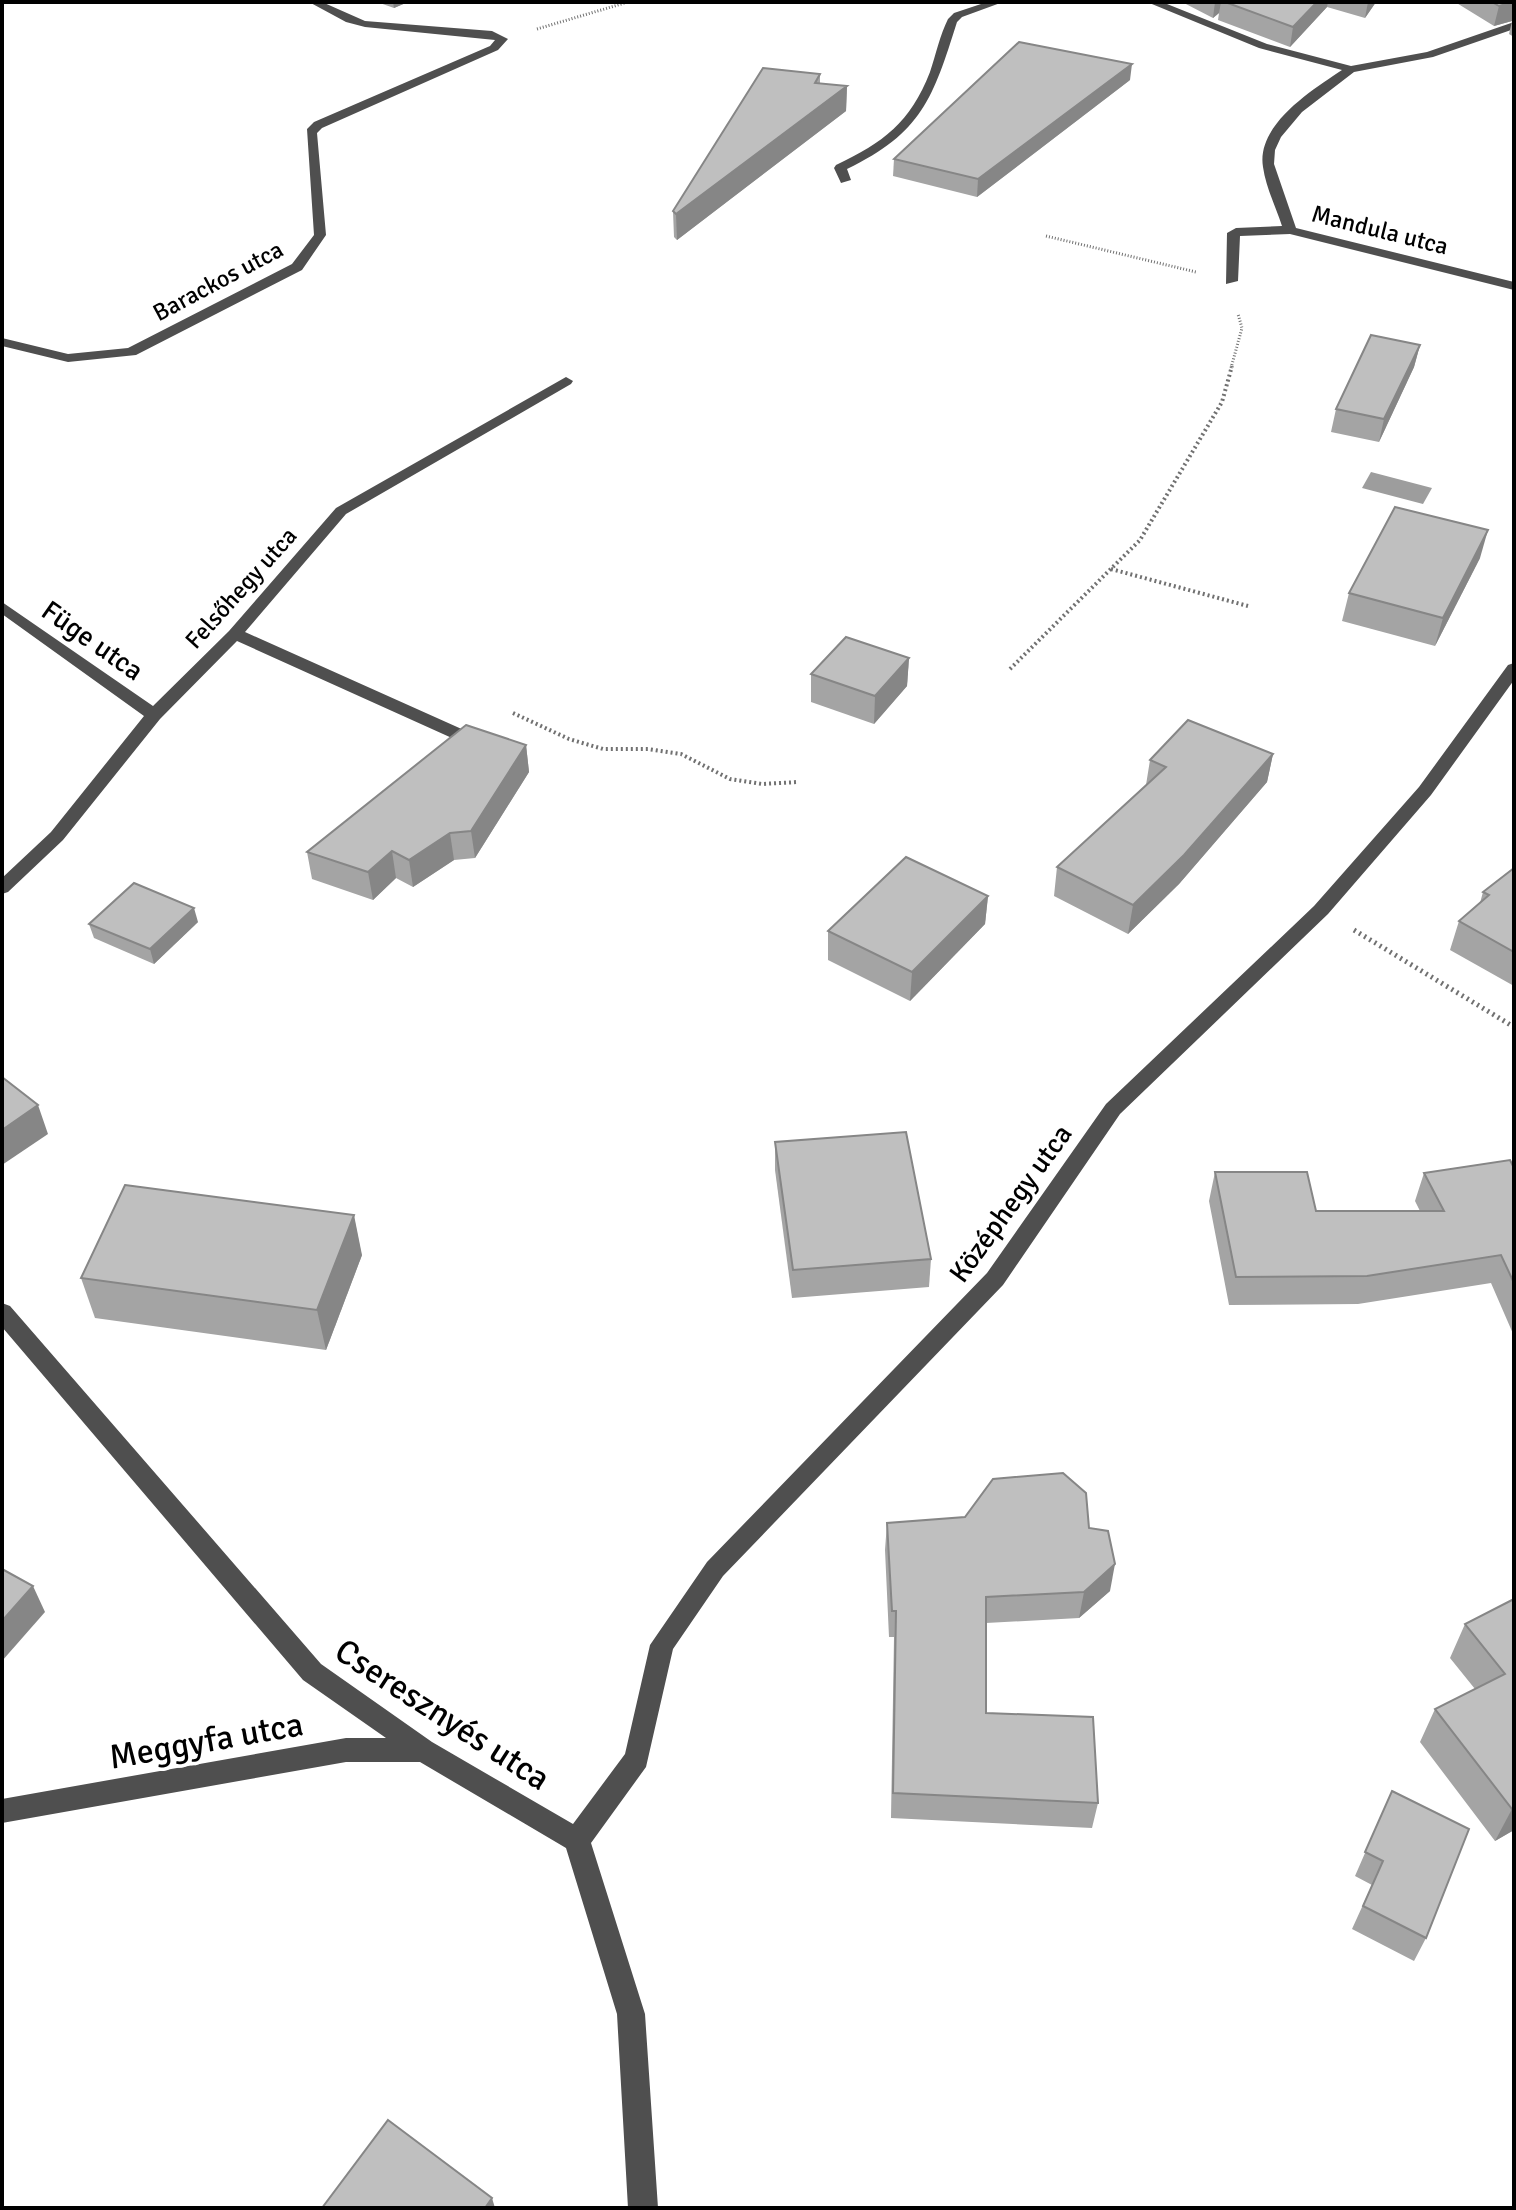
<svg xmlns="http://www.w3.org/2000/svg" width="1516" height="2210" viewBox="0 0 1516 2210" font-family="Signika,sans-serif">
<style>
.water{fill:#9d9d9d}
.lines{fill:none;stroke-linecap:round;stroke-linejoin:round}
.path-far2{stroke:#717171;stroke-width:3;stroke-dasharray:1 2;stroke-linecap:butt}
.path-far1{stroke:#717171;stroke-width:4;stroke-dasharray:2 3;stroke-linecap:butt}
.path{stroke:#717171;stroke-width:5;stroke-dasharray:2 4;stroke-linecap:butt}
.minor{fill:#4f4f4f;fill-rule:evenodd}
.wall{fill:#a4a4a4}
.shaded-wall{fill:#868686}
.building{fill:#bfbfbf;stroke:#868686;stroke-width:2}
.labels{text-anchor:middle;stroke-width:7;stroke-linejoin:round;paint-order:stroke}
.far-street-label{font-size:24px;fill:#000;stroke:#fff}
.street-label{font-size:28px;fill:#000;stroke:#fff}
.near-street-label{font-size:34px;fill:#000;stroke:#fff}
</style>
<rect width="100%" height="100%" fill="#fff"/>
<!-- water -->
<path class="water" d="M1371,472L1432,488L1423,504L1362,488Z"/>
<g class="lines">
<!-- path-far2 -->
<g class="path-far2">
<path d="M537,29L628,2"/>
<path d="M1046,236L1196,272"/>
<path d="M1231,368L1242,328L1238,314"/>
</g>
<!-- path-far1 -->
<g class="path-far1">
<path d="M1111,569L1248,606"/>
<path d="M1010,669L1140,540L1222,402L1232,366"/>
<path d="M513,713L569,739L603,749H648L681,754L730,779L762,784L798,782"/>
</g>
<!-- path -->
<path class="path" d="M1354,930L1514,1027"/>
<!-- minor -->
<g class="minor">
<path d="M309,2H322L365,21L492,31L508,39L498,50L322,128L317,133L326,235L302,270L136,355L68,362L2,346V338L68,354L128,348L292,264L314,235L307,129L314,122L490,46L495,40L365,27L346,22Z"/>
<path d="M987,2H1003L962,17L957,22C933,98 922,133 847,169L851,180L841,183L834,168L836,165C884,142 910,123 930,72C936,54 940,35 948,19L954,13Z"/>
<path d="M1147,2H1162L1267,44L1351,66L1427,52L1514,22V29L1433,57L1354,72L1302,112L1281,137L1275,150L1274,164L1296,228L1514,282V290L1290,234L1240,236L1238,281L1226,284L1227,233L1236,228L1282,226C1276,207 1266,188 1263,167C1256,125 1312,90 1342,70L1259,48Z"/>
<path d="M566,377L573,381L571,384L346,514L245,632L475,735L477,739L475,743H463L237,641L160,719L63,840L8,892L2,894V878L51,832L144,716L2,614V602L153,706L229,631L336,508Z"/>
<path d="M1514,663V680L1431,795L1328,914L1120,1114L1003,1285L723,1576L673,1649L646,1767L591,1843L645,2014L658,2208H628L617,2014L566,1848L420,1762H346L2,1823V1799L346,1738H386L303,1680L2,1327V1303L10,1306L321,1664L432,1742L573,1824L625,1754L650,1645L707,1562L987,1273L1106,1104L1314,906L1419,787L1508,665Z"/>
</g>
</g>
<!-- wall -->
<g class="wall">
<path d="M377,2H408L394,8Z"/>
<path d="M1182,2H1376L1365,18L1327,7L1290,47L1218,20L1219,13L1213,18Z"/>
<path d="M1455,2H1514V37L1509,34L1512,21L1494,26Z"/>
<path d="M820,74V84L847,86L846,111L677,240L674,237L673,211Z"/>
<path d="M1130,80L977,197L893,176L894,159Z"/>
<path d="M1420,345L1414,367L1379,442L1331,432L1336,409Z"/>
<path d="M1480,558L1435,646L1342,621L1349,593Z"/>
<path d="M909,658L907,686L874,724L811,702V674Z"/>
<path d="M526,745L529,772L475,858L454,860L413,887L396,878L373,900L312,879L307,852Z"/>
<path d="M1273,754L1267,782L1179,884L1128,934L1054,896L1057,867L1146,785L1150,760Z"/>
<path d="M1514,868V986L1450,950L1459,921L1480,903L1483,892Z"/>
<path d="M988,896L985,924L910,1001L828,960V931Z"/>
<path d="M198,922L154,964L94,938L89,924Z"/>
<path d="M775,1142L931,1259L929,1287L792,1298L775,1170Z"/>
<path d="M1514,1168V1336L1491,1283L1358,1304L1229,1305L1209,1201L1215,1172L1316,1211H1420L1415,1201L1424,1173Z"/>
<path d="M362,1255L326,1350L95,1318L81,1278Z"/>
<path d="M887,1523L1089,1528L1110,1591L1079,1618L986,1623V1713L1098,1803L1092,1828L891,1818L894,1637H889L885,1550Z"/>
<path d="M1514,1599V1830L1495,1841L1420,1742L1435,1709L1475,1689L1450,1658L1465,1624Z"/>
<path d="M1392,1791L1426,1938L1414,1961L1352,1929L1372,1885L1355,1876Z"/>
</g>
<!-- shaded-wall -->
<g class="shaded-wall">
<path d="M393,2H408L394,8Z"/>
<path d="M1215,2H1221L1219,13L1213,18Z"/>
<path d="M1317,2H1328L1327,7L1290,47L1293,27Z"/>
<path d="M1368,2H1376L1365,18Z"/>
<path d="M1514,2V15L1512,21L1494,26L1499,6Z"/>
<path d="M1132,64L1130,80L977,197L978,179Z"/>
<path d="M847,86L846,111L677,240L676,214Z"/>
<path d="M1420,345L1414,367L1379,442L1384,419Z"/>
<path d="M1488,530L1480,558L1435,646L1443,618Z"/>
<path d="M909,658L907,686L874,724L875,696Z"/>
<path d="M526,745L529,772L475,858L471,831Z"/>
<path d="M1273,754L1267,782L1179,884L1128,934L1133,905Z"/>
<path d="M450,833L454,860L413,887L409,860Z"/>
<path d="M392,851L396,878L373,900L368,872Z"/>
<path d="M988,896L985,924L910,1001L912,972Z"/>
<path d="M194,908L198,922L154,964L150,949Z"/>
<path d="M38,1105L48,1134L2,1165V1130Z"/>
<path d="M354,1215L362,1255L326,1350L317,1310Z"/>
<path d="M1115,1564L1110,1591L1079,1618L1084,1592Z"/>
<path d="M33,1586L45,1612L2,1661V1621Z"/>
<path d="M1514,1808V1830L1495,1841L1512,1809Z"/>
<path d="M492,2198L495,2208H485Z"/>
</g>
<!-- building -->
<g class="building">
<path d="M1225,2H1317L1293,27Z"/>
<path d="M1492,2H1513L1499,6Z"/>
<path d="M1019,42L1132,64L978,179L894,159Z"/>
<path d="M763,68L820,74L815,83L847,86L676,214L673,211Z"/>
<path d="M1371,335L1420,345L1384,419L1336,409Z"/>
<path d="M1395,507L1488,530L1443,618L1349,593Z"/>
<path d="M846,637L909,658L875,696L811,674Z"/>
<path d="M1188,720L1273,754L1184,855L1133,905L1057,867L1166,767L1150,760Z"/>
<path d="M466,725L526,745L471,831L450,833L409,860L392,851L368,872L307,852Z"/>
<path d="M906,857L988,896L912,972L828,931Z"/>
<path d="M1514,868V952L1459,921L1489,895L1483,892Z"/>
<path d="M134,883L194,908L150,949L89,924Z"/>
<path d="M2,1077L38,1105L2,1130Z"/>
<path d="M906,1132L931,1259L793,1270L775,1142Z"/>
<path d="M1510,1160L1514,1168V1283L1501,1255L1367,1276L1236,1277L1215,1172H1307L1316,1211H1444L1424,1173Z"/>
<path d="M125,1185L354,1215L317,1310L81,1278Z"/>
<path d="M1063,1473L1086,1493L1089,1528L1108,1531L1115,1564L1084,1592L986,1597V1713L1093,1717L1098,1803L893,1793L896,1611H892L887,1523L965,1517L993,1479Z"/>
<path d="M2,1569L33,1586L2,1621Z"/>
<path d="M1514,1599V1808L1512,1809L1435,1709L1505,1674L1465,1624Z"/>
<path d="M1392,1791L1469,1829L1426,1938L1363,1906L1383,1861L1365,1852Z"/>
<path d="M388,2120L492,2198L485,2208H322Z"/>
</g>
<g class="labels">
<!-- far-street labels -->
<g class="far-street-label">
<text transform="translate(1380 230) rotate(14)" y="8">Mandula utca</text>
<text transform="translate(218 281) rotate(-28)" y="8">Barackos utca</text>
<text transform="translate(241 588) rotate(-48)" y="8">Felsőhegy utca</text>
</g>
<!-- street labels -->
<g class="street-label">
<text transform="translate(93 640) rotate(35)" y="10">Füge utca</text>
<text transform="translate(1010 1203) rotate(-54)" y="10">Középhegy utca</text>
</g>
<!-- near-street labels -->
<g class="near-street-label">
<text transform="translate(443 1714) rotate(33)" y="12">Cseresznyés utca</text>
<text transform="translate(206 1740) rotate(-10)" y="12">Meggyfa utca</text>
</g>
</g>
<!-- border -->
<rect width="1516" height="2210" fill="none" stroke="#000000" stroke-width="8"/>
</svg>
